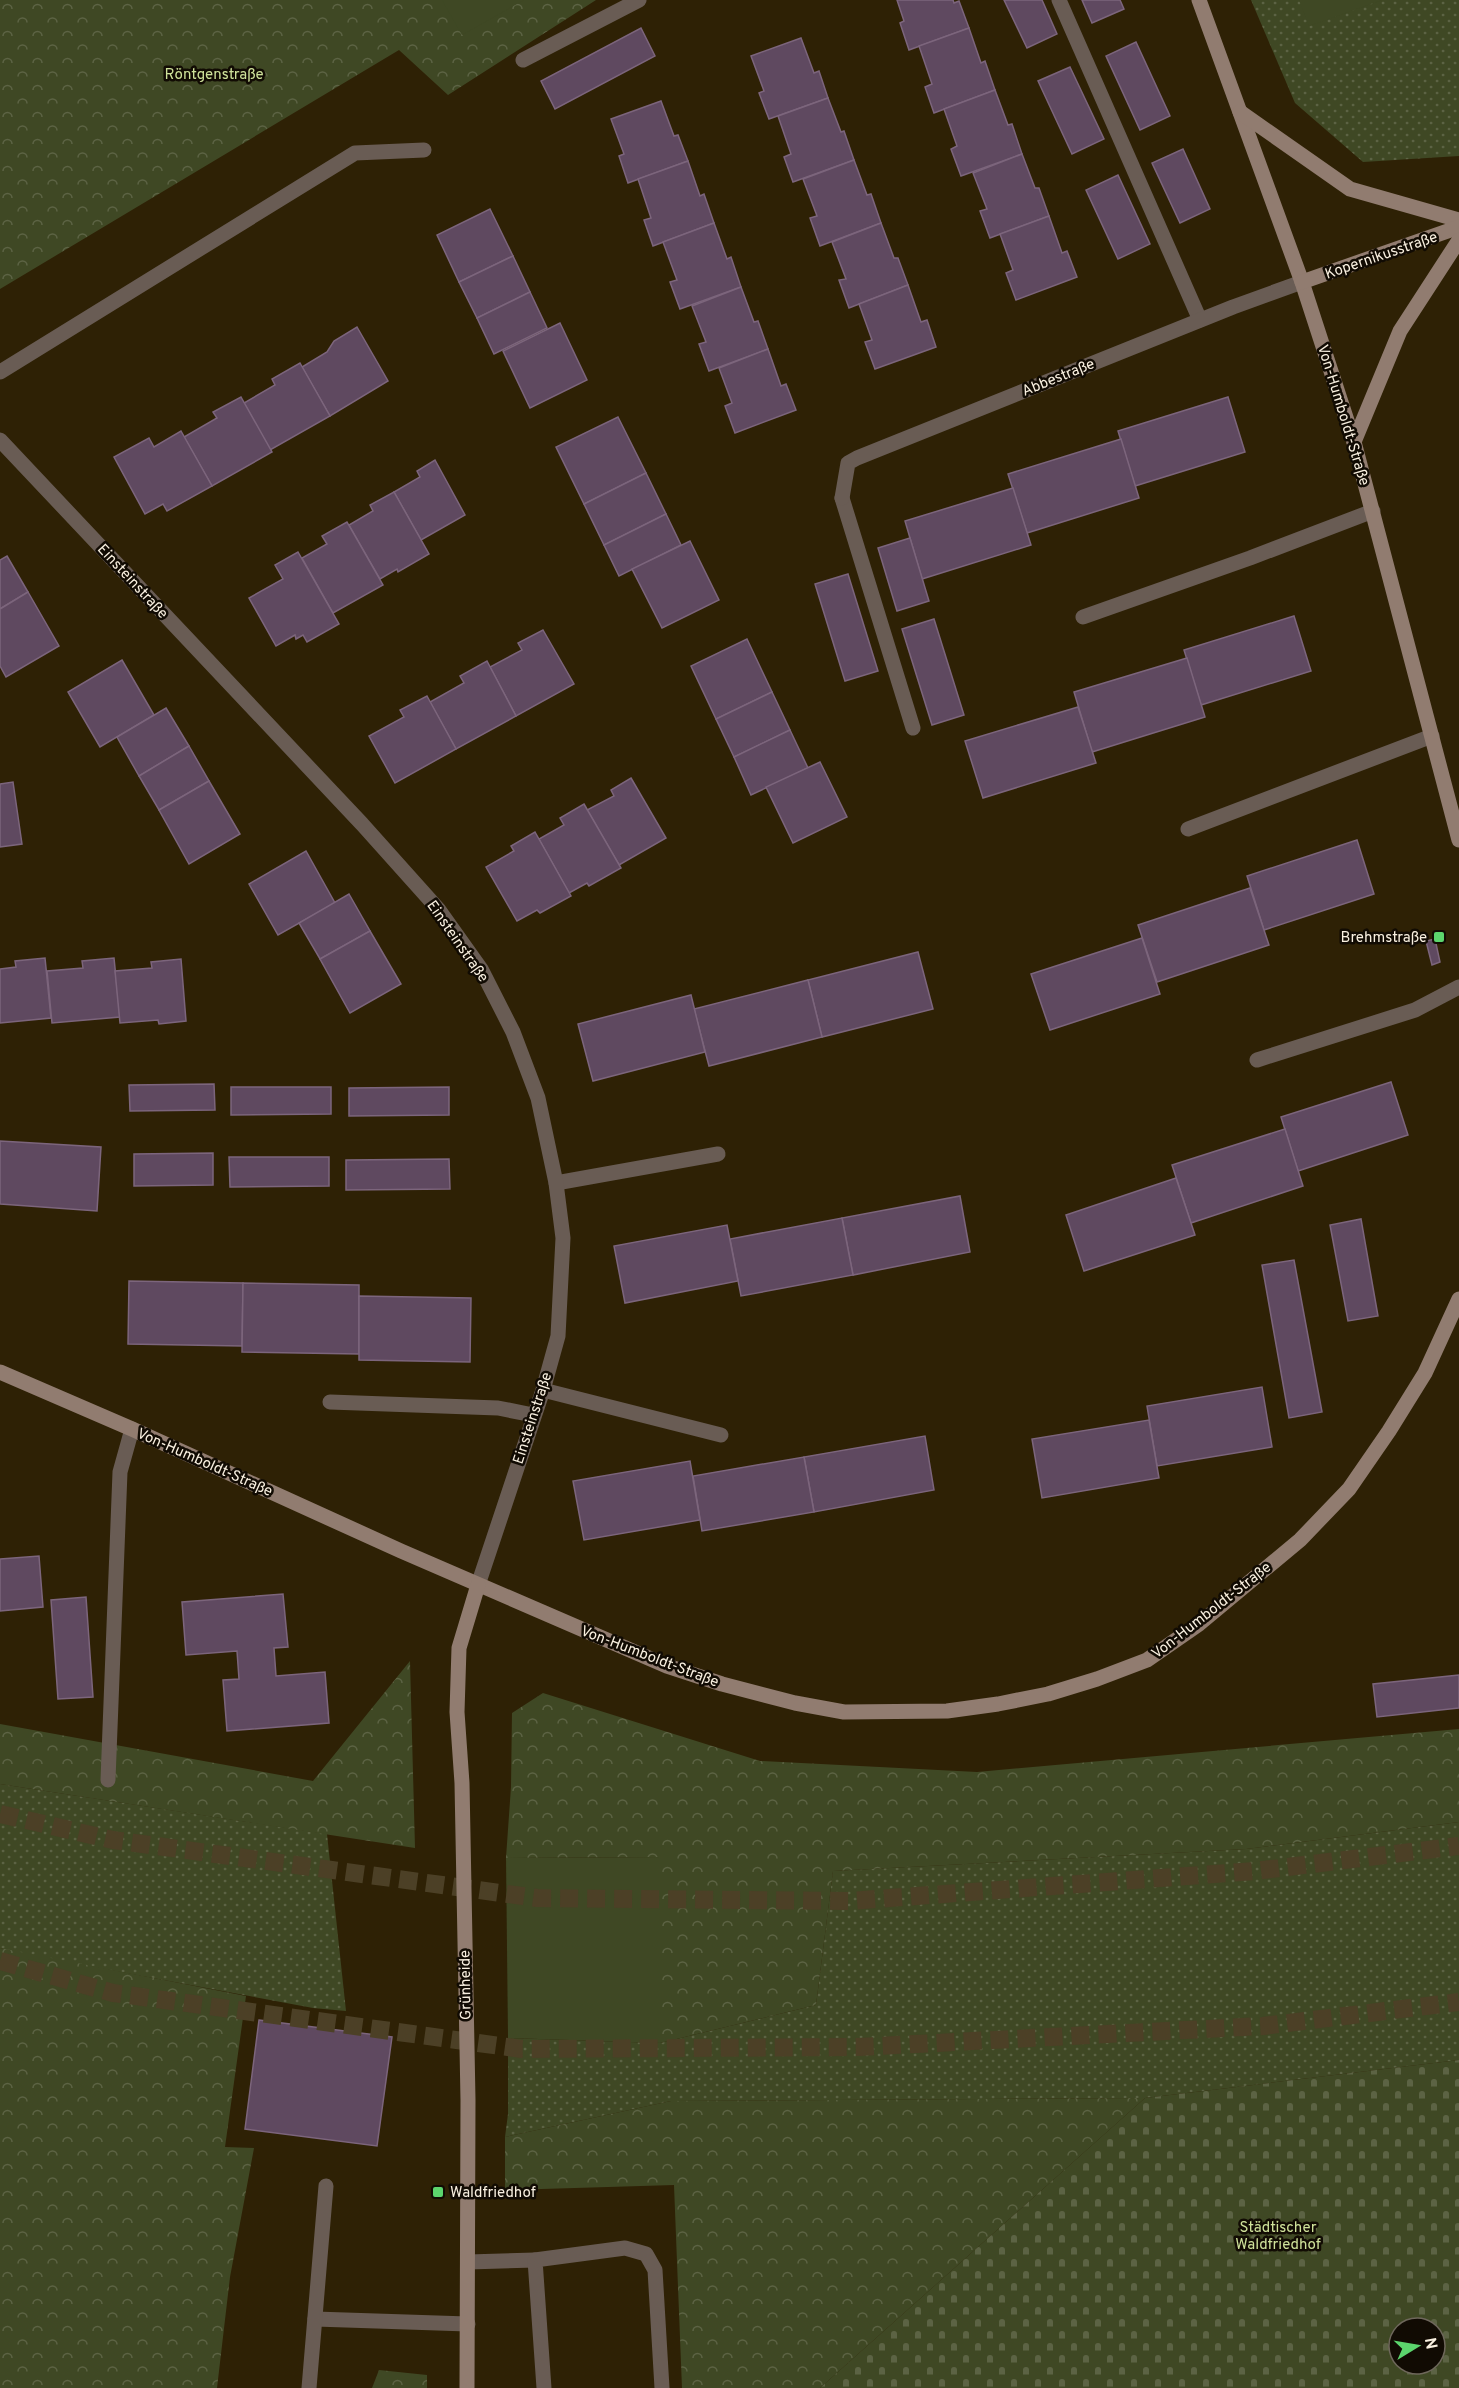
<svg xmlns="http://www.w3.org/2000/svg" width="1459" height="2388" viewBox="0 0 1459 2388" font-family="Overpass,sans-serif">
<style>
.grass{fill:url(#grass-dots)}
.forest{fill:url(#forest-crowns)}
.cemetery{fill:url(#cemetery-stones);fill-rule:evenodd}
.pitch{fill:#3f4824}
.building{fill:#5f4960;stroke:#7c657c;stroke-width:1.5}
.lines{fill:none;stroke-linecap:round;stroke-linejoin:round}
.highway-tunnel{stroke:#4c4026;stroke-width:18;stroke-dasharray:18 9;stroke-linecap:butt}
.lane{stroke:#695c54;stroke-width:15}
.street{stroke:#695c54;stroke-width:15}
.secondary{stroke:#917c70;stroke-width:15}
.poi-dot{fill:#5cd56d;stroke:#110b03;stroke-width:2}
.labels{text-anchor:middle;stroke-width:5;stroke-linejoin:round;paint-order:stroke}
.park-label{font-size:15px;fill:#cfe29a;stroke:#110b03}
.street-label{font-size:15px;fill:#f9f0e0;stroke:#110b03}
.poi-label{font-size:15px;fill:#f9f0e0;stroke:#110b03;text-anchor:end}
</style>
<defs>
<pattern id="grass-dots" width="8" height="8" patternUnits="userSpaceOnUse" patternTransform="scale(1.5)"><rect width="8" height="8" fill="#3f4824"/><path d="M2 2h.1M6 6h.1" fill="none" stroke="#5c6344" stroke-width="1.8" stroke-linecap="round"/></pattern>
<pattern id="forest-crowns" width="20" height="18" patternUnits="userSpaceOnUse" patternTransform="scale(1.5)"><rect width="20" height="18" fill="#3f4824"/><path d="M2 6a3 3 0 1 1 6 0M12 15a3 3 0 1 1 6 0" fill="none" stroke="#5c6344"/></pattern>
<pattern id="cemetery-stones" width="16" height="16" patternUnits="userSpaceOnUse" patternTransform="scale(1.5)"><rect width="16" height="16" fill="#3f4824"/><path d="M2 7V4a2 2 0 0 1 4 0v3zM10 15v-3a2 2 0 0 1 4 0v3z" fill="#5c6344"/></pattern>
</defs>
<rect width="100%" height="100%" fill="#2e2105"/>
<!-- grass -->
<g class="grass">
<path d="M1251,0H1459V156L1363,162L1295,103Z"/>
<path d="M0,1784L327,1834L346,2011L313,2008L19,1953L0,1948Z"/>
<path d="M1459,1822V2060L1145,2098L671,2101L505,2137L508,2114V2038L660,2043L816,2005L833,1871L1246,1849Z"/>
</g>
<!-- forest -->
<g class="forest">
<path d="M0,0H596L448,95L399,50L0,289Z"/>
<path d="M410,1661L415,1848L0,1784V1724L313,1781Z"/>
<path d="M543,1693L760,1761L977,1772L1459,1729V1822L1246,1849L833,1871L816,2005L660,2043V1857L506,1858L511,1787L512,1713Z"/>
<path d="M0,1948L246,1996L225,2147L254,2148L230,2277L217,2388H0Z"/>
<path d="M1145,2098L820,2388H682L674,2185L505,2190V2137L671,2101Z"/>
<path d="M379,2370L427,2375V2388H372Z"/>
</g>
<!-- cemetery -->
<path class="cemetery" d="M1459,2060V2388H820L1145,2098ZM1399,2328H1435V2364H1399Z"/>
<!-- pitch -->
<g class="pitch">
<path d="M442,0H524L462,35Z"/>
<path d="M1299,0H1382L1309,26Z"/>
<path d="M660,1857V2043L508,2038L506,1858Z"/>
</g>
<!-- building -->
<g class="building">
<path d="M897,0H953L954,3L959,1L969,28L909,50L900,23L904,21Z"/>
<path d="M1004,0H1042L1057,34L1027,48Z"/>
<path d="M1082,0H1120L1124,9L1092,23Z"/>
<path d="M641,28L655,56L555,109L541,81Z"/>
<path d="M969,28L981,63L985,61L995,90L934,113L925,87L932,84L919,46Z"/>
<path d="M801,38L814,73L819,71L828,98L769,119L759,93L764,91L751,56Z"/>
<path d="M1136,42L1170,116L1140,130L1106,56Z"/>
<path d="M1070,67L1104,139L1072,154L1038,81Z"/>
<path d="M995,90L1008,125L1012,124L1022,154L961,176L951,149L957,146L944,109Z"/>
<path d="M828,98L841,132L844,131L854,160L793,182L784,157L791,154L778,116Z"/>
<path d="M661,101L674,136L678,135L688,161L628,183L619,156L624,154L611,119Z"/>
<path d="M1183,149L1210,209L1180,223L1152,163Z"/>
<path d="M1022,154L1035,188H1039L1049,216L990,238L980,211L987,209L973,173Z"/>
<path d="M854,160L867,195L871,194L881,223L820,246L810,218L817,216L803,179Z"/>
<path d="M688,161L700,196L704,194L714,223L653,246L644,220L651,218L638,179Z"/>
<path d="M1118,175L1150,244L1118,259L1086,190Z"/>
<path d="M490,209L513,256L459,282L437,235Z"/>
<path d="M1049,216L1062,253L1067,251L1077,277L1016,300L1006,273L1013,270L1000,234Z"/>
<path d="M714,223L727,259L731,257L741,287L680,309L670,282L677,280L663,242Z"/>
<path d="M881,223L894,258H898L908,285L849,308L839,280L846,279L832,242Z"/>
<path d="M513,256L530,292L477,318L459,282Z"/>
<path d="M908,285L921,322L927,320L936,347L875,369L865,342L872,340L859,304Z"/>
<path d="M741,287L754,322L758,321L768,349L709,371L699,344L706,342L692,306Z"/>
<path d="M530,292L547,328L494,354L477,318Z"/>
<path d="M560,323L587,380L530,408L503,351Z"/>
<path d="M357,327L388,381L330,416L302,367L327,352L334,341Z"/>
<path d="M768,349L781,386L786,384L796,410L735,433L725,406L732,403L719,368Z"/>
<path d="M300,363L330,416L270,450L244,403L275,385L272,379Z"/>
<path d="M241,397L272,452L212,486L184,437L217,418L213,412Z"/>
<path d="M1228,397L1245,452L1135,486L1118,431Z"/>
<path d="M618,417L646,473L584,504L556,447Z"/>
<path d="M181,431L212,486L167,511L163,504L145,514L114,457L149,438L154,447Z"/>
<path d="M1121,439L1139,498L1027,533L1008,474Z"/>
<path d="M435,460L465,515L421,540L394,492L420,477L417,471Z"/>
<path d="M646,473L666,514L604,545L584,504Z"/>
<path d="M1013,488L1031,545L922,579L905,521Z"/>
<path d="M394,492L429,554L398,572L397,569L380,579L349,525L373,511L370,505Z"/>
<path d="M666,514L681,545L619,576L604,545Z"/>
<path d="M347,522L383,585L333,613L302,558L327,544L322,536Z"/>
<path d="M910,538L929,601L897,611L878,548Z"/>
<path d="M690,541L719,600L662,628L632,569Z"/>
<path d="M298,552L339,624L307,642L303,635L296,639L295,635L276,646L249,598L283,579L275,565Z"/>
<path d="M7,556L28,592L0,609V560Z"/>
<path d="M848,574L878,671L845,681L815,584Z"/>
<path d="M28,592L59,646L6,677L0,666V609Z"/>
<path d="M1294,616L1311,671L1201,705L1184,650Z"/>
<path d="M934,619L964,715L932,725L902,629Z"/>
<path d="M543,630L574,684L516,716L490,667L522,650L518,643Z"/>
<path d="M747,639L772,692L716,719L691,666Z"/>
<path d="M1187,658L1205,717L1092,752L1074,692Z"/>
<path d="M122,660L154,715L100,747L68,692Z"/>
<path d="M487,661L516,716L456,749L430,702L464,683L460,676Z"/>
<path d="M772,692L790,730L734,757L716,719Z"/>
<path d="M427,696L456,749L395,783L369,736L404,717L400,710Z"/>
<path d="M1078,707L1096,763L983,798L965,741Z"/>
<path d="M166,708L189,746L139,776L117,737Z"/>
<path d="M790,730L808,768L751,795L734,757Z"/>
<path d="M189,746L209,781L159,810L139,776Z"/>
<path d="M820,762L847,817L793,843L766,787Z"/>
<path d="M631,778L666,838L619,865L587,810L614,796L611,790Z"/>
<path d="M209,781L240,834L189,864L159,810Z"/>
<path d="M13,782L22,844L0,847V784Z"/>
<path d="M584,804L621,868L589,886L587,883L569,893L539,839L564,825L560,818Z"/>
<path d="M535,832L571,896L540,913L537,910L517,921L486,867L514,851L511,846Z"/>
<path d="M1357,840L1374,894L1264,930L1247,876Z"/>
<path d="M306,851L335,903L278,935L249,884Z"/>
<path d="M1250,888L1269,945L1157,982L1138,925Z"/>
<path d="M349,894L370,931L320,959L299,923Z"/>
<path d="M370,931L401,984L350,1013L320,959Z"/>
<path d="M1142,938L1160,994L1050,1030L1031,974Z"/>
<path d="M1435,939L1440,962L1432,965L1426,941Z"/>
<path d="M918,952L933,1009L822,1037L808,980Z"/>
<path d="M45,958L51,1018L0,1023V969L16,967L15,961Z"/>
<path d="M114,958L120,1017L52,1023L47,971L83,968L82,961Z"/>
<path d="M181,959L186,1021L159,1024L158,1020L120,1023L115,971L152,968L151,962Z"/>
<path d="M808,980L822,1037L709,1066L694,1009Z"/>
<path d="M691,995L705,1052L593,1081L578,1024Z"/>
<path d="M1391,1082L1408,1135L1298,1171L1281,1117Z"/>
<path d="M214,1084L215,1110L130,1111L129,1085Z"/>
<path d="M231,1087H331V1114L231,1115Z"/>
<path d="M449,1087V1115L349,1116V1088Z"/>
<path d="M1285,1129L1303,1186L1191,1223L1172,1165Z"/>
<path d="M0,1141L101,1147L97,1211L0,1204Z"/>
<path d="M213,1153V1185L134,1186V1154Z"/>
<path d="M229,1157H329V1186L230,1187Z"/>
<path d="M449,1159L450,1189L346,1190V1160Z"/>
<path d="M1176,1178L1195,1235L1084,1271L1066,1215Z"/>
<path d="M960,1196L970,1252L853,1275L842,1218Z"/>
<path d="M842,1218L853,1275L741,1296L730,1239Z"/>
<path d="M1361,1219L1378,1316L1348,1321L1330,1225Z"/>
<path d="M727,1225L738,1281L625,1303L614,1246Z"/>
<path d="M1294,1260L1322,1412L1289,1418L1262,1265Z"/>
<path d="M129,1281L243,1283L242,1346L128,1344Z"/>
<path d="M243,1283L359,1285V1354L242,1352Z"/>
<path d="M359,1296L471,1298L470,1362L359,1360Z"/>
<path d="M1262,1387L1272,1447L1157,1466L1147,1406Z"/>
<path d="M1149,1420L1159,1478L1042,1498L1032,1439Z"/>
<path d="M925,1436L934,1490L814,1512L804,1457Z"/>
<path d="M804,1457L814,1512L702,1531L693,1476Z"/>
<path d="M690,1461L700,1520L584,1540L573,1481Z"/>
<path d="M39,1556L43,1607L0,1611V1559Z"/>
<path d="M283,1594L288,1647L274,1648L276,1676L325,1672L329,1723L227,1731L223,1680L239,1679L237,1651L186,1655L182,1602Z"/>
<path d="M86,1597L93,1697L58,1699L51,1600Z"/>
<path d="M1459,1675V1708L1377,1717L1373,1684Z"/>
<path d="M259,2020L392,2037L377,2146L245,2129Z"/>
</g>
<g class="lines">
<!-- highway-tunnel -->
<g class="highway-tunnel">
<path d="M0,1814L113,1840L537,1898L849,1901L1255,1871L1459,1846"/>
<path d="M0,1961L113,1993L522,2049L858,2047L1263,2026L1459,2002"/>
</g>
<!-- lane -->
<g class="lane">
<path d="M1059,0L1200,320"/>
<path d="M523,60L639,0"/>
<path d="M842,498L913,728"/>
<path d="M1083,617L1250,558L1373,511"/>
<path d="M1188,829L1432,736"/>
<path d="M1257,1060L1415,1010L1459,987"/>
<path d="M556,1183L718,1154"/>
<path d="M543,1390L721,1435"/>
<path d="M330,1402L498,1408L533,1415"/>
<path d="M108,1780L120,1472L132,1429"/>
<path d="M468,2262L535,2260"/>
<path d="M315,2319L468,2324"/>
<path d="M309,2388L326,2186"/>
<path d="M544,2388L535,2260L625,2248L646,2254L655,2270L662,2388"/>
</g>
<!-- street -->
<g class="street">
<path d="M0,372L355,153L424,150"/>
<path d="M0,440L362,824L439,910L481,969L513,1032L538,1098L556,1183L563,1238L558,1336L543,1390L478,1585"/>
<path d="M842,498L848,463L857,458L1233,307L1302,282"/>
</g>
<!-- secondary -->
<g class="secondary">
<path d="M1199,0L1302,282L1354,442L1459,840"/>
<path d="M1240,112L1350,189L1459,220"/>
<path d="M1302,282L1459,227"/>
<path d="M1354,442L1400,331L1459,240"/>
<path d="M0,1372L132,1429L401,1551L667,1666L722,1684L795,1703L844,1712L947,1711L998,1704L1048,1694L1097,1679L1147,1660L1199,1624L1300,1540L1349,1489L1389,1431L1425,1373L1459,1299"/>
<path d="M467,2388L468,2100L462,1783L457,1712L459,1648L478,1585"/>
</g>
</g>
<!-- markers -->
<g class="poi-dot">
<rect x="1433" y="931" width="12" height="12" rx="3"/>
<rect x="432" y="2186" width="12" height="12" rx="3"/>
</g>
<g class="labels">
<!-- park labels -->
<g class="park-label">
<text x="214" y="79">Röntgenstraße</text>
<text x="1278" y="2232">Städtischer<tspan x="1278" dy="17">Waldfriedhof</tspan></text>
</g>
<!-- street labels -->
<g class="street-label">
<text transform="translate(1381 255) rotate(-19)" y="5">Kopernikusstraße</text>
<text transform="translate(1058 377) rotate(-22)" y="5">Abbestraße</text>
<text transform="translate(1344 415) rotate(73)" y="5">Von-Humboldt-Straße</text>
<text transform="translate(133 581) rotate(47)" y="5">Einsteinstraße</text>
<text transform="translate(458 941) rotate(55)" y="5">Einsteinstraße</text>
<text transform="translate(532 1418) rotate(-72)" y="5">Einsteinstraße</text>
<text transform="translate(205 1462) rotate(24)" y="5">Von-Humboldt-Straße</text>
<text transform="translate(1211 1610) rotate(-38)" y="5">Von-Humboldt-Straße</text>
<text transform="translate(650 1656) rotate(21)" y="5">Von-Humboldt-Straße</text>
<text transform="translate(465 1985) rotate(-91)" y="5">Grünheide</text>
</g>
<!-- poi labels -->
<g class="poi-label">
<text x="1427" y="942">Brehmstraße</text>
<text x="450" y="2197" text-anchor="start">Waldfriedhof</text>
</g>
</g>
<!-- north arrow -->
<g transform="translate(1417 2346) rotate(79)"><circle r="28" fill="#110b03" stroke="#6e675b" stroke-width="1.5"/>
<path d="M0-4.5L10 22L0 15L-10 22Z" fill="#5cd56d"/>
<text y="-9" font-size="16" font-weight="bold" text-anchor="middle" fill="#f9f0e0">N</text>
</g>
</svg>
